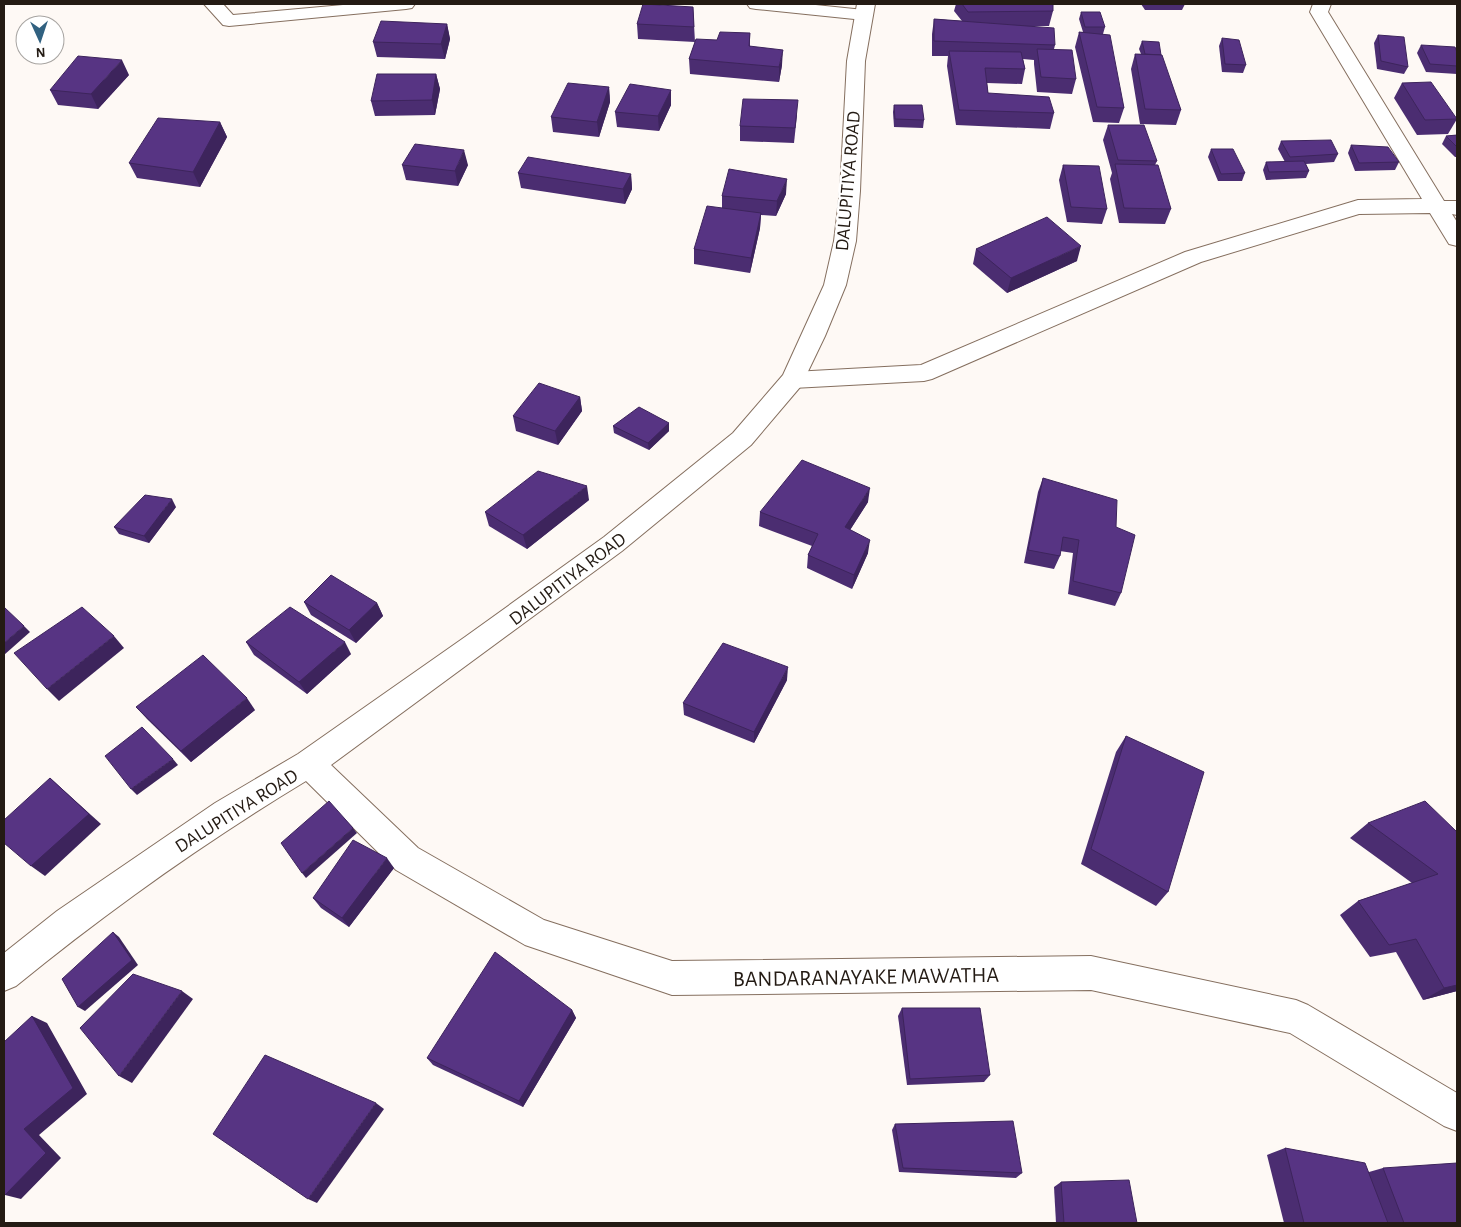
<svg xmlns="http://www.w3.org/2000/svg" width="1461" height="1227" viewBox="0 0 1461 1227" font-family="'Alegreya Sans',sans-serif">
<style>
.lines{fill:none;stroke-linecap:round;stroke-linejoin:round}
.minor-casing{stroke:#856f5f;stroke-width:2}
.tertiary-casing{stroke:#856f5f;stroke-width:2}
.minor{fill:#fff;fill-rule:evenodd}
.tertiary{fill:#fff;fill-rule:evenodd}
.wall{fill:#4b2d71}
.shaded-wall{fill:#3d245c}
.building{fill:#573483;stroke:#3d245c}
.labels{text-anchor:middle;stroke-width:5;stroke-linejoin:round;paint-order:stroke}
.street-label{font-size:19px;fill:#241b14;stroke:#fff}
.near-street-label{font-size:22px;fill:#241b14;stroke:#fff}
</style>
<rect width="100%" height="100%" fill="#fef9f5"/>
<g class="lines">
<!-- minor casing -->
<g class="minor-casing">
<g id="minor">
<path d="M204,4H223L233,15L354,4H415L412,8L406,9L229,26L223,25Z"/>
<path d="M747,4H806L864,10L870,11L873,15L870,19L864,20L756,9L750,8Z"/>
<path d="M1313,4H1331L1328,12L1444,201H1457V215L1452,214L1457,222V246L1449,244L1430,213L1359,214L1201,262L932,379L924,381L793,388L785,386L781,380L785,374L793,372L921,365L1185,252L1358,200L1422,199L1310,12Z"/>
</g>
</g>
<!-- tertiary casing -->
<g class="tertiary-casing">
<path id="tertiary" d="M857,4H875L865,61L860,191L856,241L846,285L825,336L801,386L751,445L622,551L331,765L418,848L544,920L672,961L1091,956L1296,1000L1308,1005L1457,1093V1131L1444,1126L1290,1033L1091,990L672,995L525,945L396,870L306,781C205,842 108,911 16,986L4,991V953L57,911L215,803L298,754L465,637L604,537L733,433L783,375L824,285L834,241L840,191L847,61Z"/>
</g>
<!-- minor -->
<use href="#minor" class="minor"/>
<!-- tertiary -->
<use href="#tertiary" class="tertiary"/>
</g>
<!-- wall -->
<g class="wall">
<path d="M956,4H1053V11L1049,26H1034L1055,45L1054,49L1076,79L1072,94L1037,92L1034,64V60L1023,59L1025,69L1022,84L987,83L988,93L1054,113L1050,129L956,125L947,66L948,56H932V34L934,19L962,21L954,11Z"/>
<path d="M1141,4H1185L1182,10H1145Z"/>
<path d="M693,7L695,42L717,40L750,33V46L782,65L779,82L690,74L689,59L695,42L638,39L637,24Z"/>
<path d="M1081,12L1105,27L1103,34L1124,108L1119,123L1093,122L1075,47L1079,32H1083L1079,19Z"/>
<path d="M447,24L450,39L445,59L377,57L373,42Z"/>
<path d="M1378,35L1408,67L1404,74L1377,69L1374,43Z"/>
<path d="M1222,38L1246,65L1243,73L1222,72L1219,46Z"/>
<path d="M1142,41L1161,55L1181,110L1176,125L1140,124L1131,69L1135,54H1141L1139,49Z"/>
<path d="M1421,45L1457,52V74L1426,72L1417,53Z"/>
<path d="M436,74L440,89L435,115L375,116L371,101Z"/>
<path d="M129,75L98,109L58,105L50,90Z"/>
<path d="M1402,83L1457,119L1448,134L1417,135L1394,98Z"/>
<path d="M609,87L610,102L599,137L553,132L551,117Z"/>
<path d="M671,90V105L659,131L617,127L615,112Z"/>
<path d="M894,105L924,120L923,128L894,127L893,112Z"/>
<path d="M797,115L794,143L740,141V126Z"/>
<path d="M220,122L227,137L200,187L137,178L129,163Z"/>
<path d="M1108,125L1157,161L1155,165L1171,209L1165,224L1119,223L1110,179L1112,173L1103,140Z"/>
<path d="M1457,135V157H1455L1442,144L1446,136Z"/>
<path d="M1281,141L1338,154L1334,162L1306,164L1309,171L1306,178L1266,180L1263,170L1266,162H1285L1278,149Z"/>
<path d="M1351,145L1399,162L1395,170L1355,171L1348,153Z"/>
<path d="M1211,149L1245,173L1242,181H1218L1208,157Z"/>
<path d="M402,165H468L458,186L406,180Z"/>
<path d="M1063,165L1107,209L1102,224L1067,222L1059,180Z"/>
<path d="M518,173L631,174L632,189L625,204L521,188Z"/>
<path d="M786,194L776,216L761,215L760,228L750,273L694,264V249L722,208V196Z"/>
<path d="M976,249L1077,261L1007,293L973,264Z"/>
<path d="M580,397L582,411L558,445L516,431L513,416Z"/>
<path d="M669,423V431L649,450L614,433L613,426Z"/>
<path d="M1043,478L1121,593L1115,606L1068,594L1073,553L1060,551V556L1054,569L1024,563L1038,492Z"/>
<path d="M589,500L527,549L489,526L485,512Z"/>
<path d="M868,502L850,530L868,553L852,589L807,568L808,555L812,546L759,526L760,512Z"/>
<path d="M176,507L149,543L119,534L114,527Z"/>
<path d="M304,602L377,603L383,616L356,643L311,615Z"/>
<path d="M246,642L351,654L307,694L254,655Z"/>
<path d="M787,680L754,743L684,715L683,703Z"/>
<path d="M136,707L255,710L191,762L147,719Z"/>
<path d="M1126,736L1168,892L1156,906L1081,864L1116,752Z"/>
<path d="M1368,823L1457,832V991L1423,1000L1396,952L1370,957L1340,915L1358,901L1412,883L1350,838Z"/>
<path d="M394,868L349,927L321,908L313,898Z"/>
<path d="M902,1008L990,1075L984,1082L907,1085L898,1016Z"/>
<path d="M572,1010L576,1018L523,1107L433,1065L427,1058Z"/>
<path d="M895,1124L1022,1173L1016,1178L899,1172L892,1130Z"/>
<path d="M1285,1148L1369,1172L1383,1168L1457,1223H1284L1267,1155Z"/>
<path d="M1061,1182L1137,1223H1056L1054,1187Z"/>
</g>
<!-- shaded-wall -->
<g class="shaded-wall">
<path d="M447,24L450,39L445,59L441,44Z"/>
<path d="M783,50L782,65L779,82V67Z"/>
<path d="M122,60L129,75L98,109L91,94Z"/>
<path d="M436,74L440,89L435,115L432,100Z"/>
<path d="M609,87L610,102L599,137L597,122Z"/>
<path d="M671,90V105L659,131L658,116Z"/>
<path d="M220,122L227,137L200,187L193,172Z"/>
<path d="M464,150L468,165L458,186L455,171Z"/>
<path d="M631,174L632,189L625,204L623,189Z"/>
<path d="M787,179L786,194L776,216L777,201Z"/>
<path d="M761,213L760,228L750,273L751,258Z"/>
<path d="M1081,246L1077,261L1007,293L1011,278Z"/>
<path d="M580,397L582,411L558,445L555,431Z"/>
<path d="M669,423V431L649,450L648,443Z"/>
<path d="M587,486L589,500L527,549L523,535Z"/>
<path d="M870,488L868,502L843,541L845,527Z"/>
<path d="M172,499L176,507L149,543L144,536Z"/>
<path d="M870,540L868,553L852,589L854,575Z"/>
<path d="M377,603L383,616L356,643L349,630Z"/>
<path d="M24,626L30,632L4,655V643Z"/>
<path d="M114,636L124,648L59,701L47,689Z"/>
<path d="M345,642L351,654L307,694L299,682Z"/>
<path d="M788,667L787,680L754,743V732Z"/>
<path d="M247,698L255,710L191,762L181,751Z"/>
<path d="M173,759L178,765L137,795L131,789Z"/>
<path d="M50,778L101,824L45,876L31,866Z"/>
<path d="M353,828L357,833L306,878L302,873Z"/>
<path d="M387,858L394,868L349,927L342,918Z"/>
<path d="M113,932L119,937L138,965L85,1011L78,1007Z"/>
<path d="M1457,985V991L1423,1000L1444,988Z"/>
<path d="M182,991L193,999L132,1083L119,1076Z"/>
<path d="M572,1010L576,1018L523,1107L519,1101Z"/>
<path d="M32,1016L47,1023L87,1094L39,1135L61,1158L21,1199L5,1195L24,1129Z"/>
<path d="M376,1103L384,1109L317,1203L308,1199Z"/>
</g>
<!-- building -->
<g class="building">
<path d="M643,4L693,7L694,27L637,24Z"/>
<path d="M962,4H1053V11L968,12Z"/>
<path d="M1081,12H1100L1105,27H1085Z"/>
<path d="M934,19L1054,28L1055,45L934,41Z"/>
<path d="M381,21L447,24L441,44L373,42Z"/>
<path d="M720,32L750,33L749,46L783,50L779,67L689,59L696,39L717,40Z"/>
<path d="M1079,32L1110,35L1124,108L1097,107Z"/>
<path d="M1378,35L1404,37L1408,67L1381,61Z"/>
<path d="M1222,38L1239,40L1246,65L1225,64Z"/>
<path d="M1142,41L1159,42L1161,55L1145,54Z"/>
<path d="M1421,45L1455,47L1457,52V66L1430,64Z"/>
<path d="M1037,49L1072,50L1076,79L1041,77Z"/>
<path d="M949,51L1021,52L1025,69L985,68L988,93L1049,97L1054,113L959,110Z"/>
<path d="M1135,54L1162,55L1181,110L1145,109Z"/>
<path d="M78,56L122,60L91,94L50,90Z"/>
<path d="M377,74H436L432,100L371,101Z"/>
<path d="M1431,82L1457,119L1425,120L1402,83Z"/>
<path d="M568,83L609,87L597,122L551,117Z"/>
<path d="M630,84L671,90L658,116L615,112Z"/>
<path d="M743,99L798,100L795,128L740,126Z"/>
<path d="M894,105H922L924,120L895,119Z"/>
<path d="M158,118L220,122L193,172L129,163Z"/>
<path d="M1108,125H1144L1157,161L1118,160Z"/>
<path d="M1457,135V147L1446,136Z"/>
<path d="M1331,140L1338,154L1290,157L1281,141Z"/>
<path d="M415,144L464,150L455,171L402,165Z"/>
<path d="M1351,145L1388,147L1399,162L1359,163Z"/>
<path d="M1211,149H1233L1245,173L1221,174Z"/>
<path d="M528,157L631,174L623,189L518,173Z"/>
<path d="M1304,161L1309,171L1269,172L1266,162Z"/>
<path d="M1115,164L1158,165L1171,209L1124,208Z"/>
<path d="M1063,165L1099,166L1107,209L1071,207Z"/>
<path d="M729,169L787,179L777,201L722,196Z"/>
<path d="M707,206L761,213L751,258L694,249Z"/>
<path d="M1047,217L1081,246L1011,278L976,249Z"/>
<path d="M539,383L580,397L555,431L513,416Z"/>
<path d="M639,407L669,423L648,443L613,426Z"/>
<path d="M802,460L870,488L845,527L870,540L854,575L808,555L818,534L760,512Z"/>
<path d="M538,471L587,486L523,535L485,512Z"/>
<path d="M1043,478L1117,500L1116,527L1135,535L1121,593L1073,581L1079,540L1063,537L1060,556L1028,550Z"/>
<path d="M145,495L172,499L144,536L114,527Z"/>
<path d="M331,575L377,603L349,630L304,602Z"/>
<path d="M4,607L24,626L4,643Z"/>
<path d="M82,607L114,636L47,689L14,653Z"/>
<path d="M290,607L345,642L299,682L246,642Z"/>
<path d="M723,643L788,667L754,732L683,703Z"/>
<path d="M203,655L247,698L181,751L136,707Z"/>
<path d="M142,727L173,759L131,789L105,756Z"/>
<path d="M1126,736L1204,772L1168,892L1091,849Z"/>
<path d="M50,778L89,814L31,866L4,843V820Z"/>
<path d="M329,801L353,828L302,873L281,843Z"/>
<path d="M1425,801L1457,832V985L1444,988L1416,939L1389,945L1358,901L1438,874L1368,823Z"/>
<path d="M353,840L387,858L342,918L313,898Z"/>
<path d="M113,932L132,960L78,1007L62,979Z"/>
<path d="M495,952L572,1010L519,1101L427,1058Z"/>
<path d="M133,974L182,991L119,1076L80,1028Z"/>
<path d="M902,1008H980L990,1075L910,1079Z"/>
<path d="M32,1016L73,1088L24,1129L46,1153L5,1195L4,1193V1042Z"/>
<path d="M265,1055L376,1103L308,1199L213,1134Z"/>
<path d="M1013,1121L1022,1173L903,1168L895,1124Z"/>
<path d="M1285,1148L1365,1163L1388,1223H1304Z"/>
<path d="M1457,1163V1223H1404L1383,1168Z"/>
<path d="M1129,1180L1137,1223H1064L1061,1182Z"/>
</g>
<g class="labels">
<!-- street labels -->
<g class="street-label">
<text transform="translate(847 181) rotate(-85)" y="7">DALUPITIYA ROAD</text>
<text transform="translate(567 578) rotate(-37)" y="7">DALUPITIYA ROAD</text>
<text transform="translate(236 810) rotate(-32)" y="7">DALUPITIYA ROAD</text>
</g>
<!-- near-street labels -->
<g class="near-street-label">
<text transform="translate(866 976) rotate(-1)" y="8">BANDARANAYAKE MAWATHA</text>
</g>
</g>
<!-- border -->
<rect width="1461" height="1227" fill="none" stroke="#241b14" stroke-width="10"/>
<!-- north arrow -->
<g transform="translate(40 40) rotate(177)"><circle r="24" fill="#ffffff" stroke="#a7a4a1"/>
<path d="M0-4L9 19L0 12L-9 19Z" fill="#316180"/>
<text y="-8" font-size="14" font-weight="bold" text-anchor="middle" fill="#241b14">N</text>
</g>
</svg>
